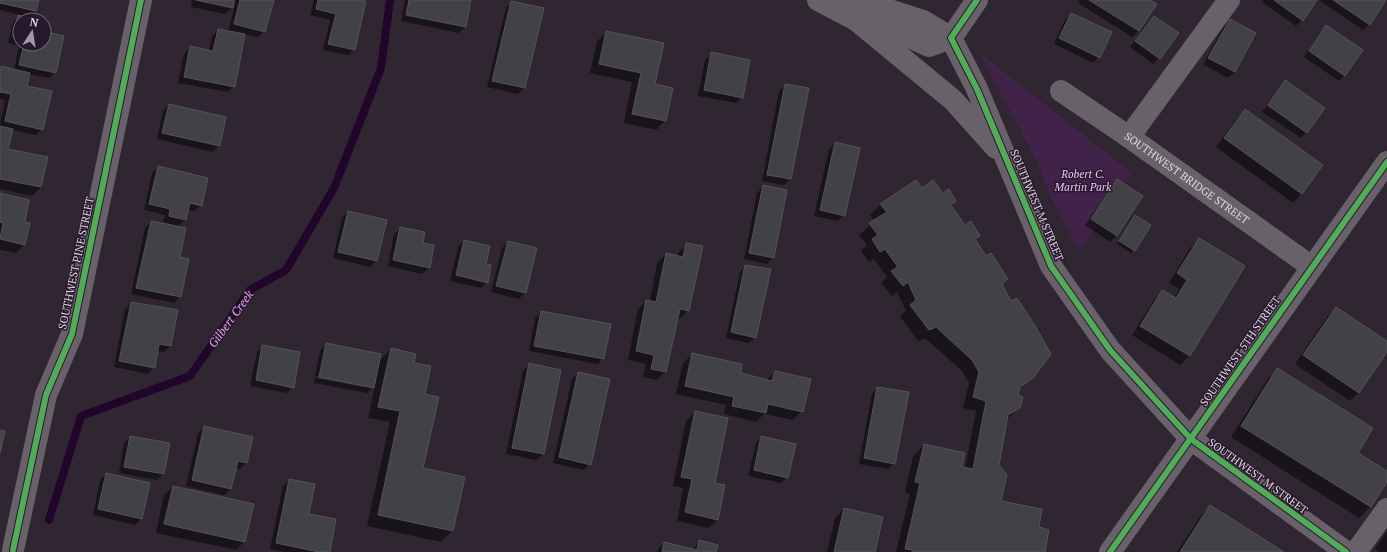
<svg xmlns="http://www.w3.org/2000/svg" width="1387" height="552" viewBox="0 0 1387 552" font-family="'PT Serif',serif">
<style>
.green{fill:#412349}
.shadow{fill:#0007}
.lines{fill:none;stroke-linecap:round;stroke-linejoin:round}
.stream{stroke:#22052a;stroke-width:8}
.building{fill:#424246;stroke:#535358}
.minor{stroke:#68616a;stroke-width:22}
.cycleway-casing{stroke:#28182c;stroke-width:8}
.cycleway{stroke:#51ab58;stroke-width:6}
.labels{text-anchor:middle;stroke-width:3;stroke-linejoin:round;paint-order:stroke}
.park-label{font-size:11px;font-style:italic;fill:#edc5f7;stroke:#28182c}
.street-label{font-size:11px;fill:#e0d5e3;stroke:#28182c}
.water-label{font-size:12px;font-style:italic;fill:#e4a3f6;stroke:#28182c}
</style>
<rect width="100%" height="100%" fill="#2f2632"/>
<!-- green -->
<path class="green" d="M980,53L1132,173L1079,251L1050,195L1037,162Z"/>
<!-- shadow -->
<g class="shadow">
<path d="M0,0H38L35,11L28,18L38,20H20V44H44V32L55,72L49,78L29,74L26,87L42,129L36,135L12,130L7,150L41,187L32,196L0,189V124L5,100L0,99V69L2,67L14,70L19,46L8,43L13,22L20,15L0,10Z"/>
<path d="M192,0H233L232,8L225,14L191,7Z"/>
<path d="M236,0H273L265,31L258,37L244,34L234,86L228,92L178,83L184,54L190,47L209,51L212,36L218,30L228,32Z"/>
<path d="M314,0H357L354,49L348,55L323,50L330,20L310,15Z"/>
<path d="M405,0H470L465,27L459,33L401,21Z"/>
<path d="M1080,0H1148L1155,4L1139,31L1132,37L1078,3Z"/>
<path d="M1263,0H1316L1302,20L1296,26L1262,2Z"/>
<path d="M1319,0H1385L1369,24L1363,30Z"/>
<path d="M512,2L542,9L524,88L518,94L487,87L506,8Z"/>
<path d="M1071,14L1099,57L1093,63L1054,44L1065,20Z"/>
<path d="M1154,17L1159,58L1153,64L1130,47L1148,23Z"/>
<path d="M1230,20L1255,33L1235,72L1228,78L1203,64L1224,26Z"/>
<path d="M1327,27L1345,75L1339,81L1304,57L1320,33Z"/>
<path d="M606,32L654,85L672,89L665,121L656,130L624,123L632,82L590,73L597,41Z"/>
<path d="M711,54L742,97L736,103L698,96L705,60Z"/>
<path d="M1286,81L1307,132L1268,104L1280,88Z"/>
<path d="M786,85L808,89L790,179L784,185L762,181L779,91Z"/>
<path d="M169,105L219,145L213,152L157,139L163,111Z"/>
<path d="M1267,106L1306,133L1301,138L1262,112Z"/>
<path d="M1245,110L1322,166L1301,194L1293,203L1216,147L1236,119Z"/>
<path d="M835,143L844,215L838,221L814,216L829,149Z"/>
<path d="M158,167L201,205L195,211L187,210L185,220L178,226L163,222L165,215L144,210L152,173Z"/>
<path d="M1117,181L1116,236L1110,242L1085,225L1111,187Z"/>
<path d="M763,187L773,258L767,264L744,259L757,193Z"/>
<path d="M922,189L950,205L965,227L979,236L975,240L986,257L1007,279L1001,285L1032,377L1018,391L1017,396L1019,408L1006,420L998,466L1000,502L1038,528L1044,552H896L910,494L905,492L913,456L924,445L960,468L965,469L976,411L963,408L969,383L962,371L925,338L918,341L900,316L906,311L897,292L892,296L881,283L887,277L874,259L869,262L861,251L867,245L859,235L874,221L870,215L881,204Z"/>
<path d="M0,194L23,222L24,245L16,253L0,250Z"/>
<path d="M348,212L376,261L370,267L333,258L342,218Z"/>
<path d="M1133,219L1150,226L1131,253L1117,244Z"/>
<path d="M151,222L179,258L180,297L174,303L131,294L145,228Z"/>
<path d="M401,228L422,243L429,268L422,274L388,266L394,234Z"/>
<path d="M1199,239L1244,267L1189,356L1180,365L1132,335L1154,300L1162,291L1174,298L1179,289L1169,283L1190,248Z"/>
<path d="M464,241L484,265L487,282L481,288L450,281L458,247Z"/>
<path d="M508,242L536,249L525,293L519,299L491,292L502,248Z"/>
<path d="M687,244L688,310L680,319L677,318L666,371L657,380L643,377L646,364L628,360L638,309L647,301H650L657,263L666,254L677,257L678,253Z"/>
<path d="M746,266L756,337L749,343L726,338L740,272Z"/>
<path d="M131,303L177,311L171,346L164,352L157,351L154,367L148,374L114,367L125,309Z"/>
<path d="M1336,308L1387,342V350L1358,393L1350,401L1295,364L1327,317Z"/>
<path d="M541,312L604,358L597,364L529,351L535,318Z"/>
<path d="M326,345L378,362L391,349L412,363L422,469L463,478L452,531L441,542L367,526L390,422L368,418L375,386L367,393L314,383L315,378L370,388V386L315,376L320,351Z"/>
<path d="M263,346L293,387L287,393L250,386L257,352Z"/>
<path d="M692,354L739,374L766,380L775,372L802,411L793,420L764,414L756,422L724,414L726,405L676,394L683,363Z"/>
<path d="M529,364L543,454L537,460L506,454L523,371Z"/>
<path d="M1277,369L1357,453L1387,472V480L1370,507L1359,518L1231,437L1267,380Z"/>
<path d="M578,373L590,464L584,470L553,463L572,379Z"/>
<path d="M878,388L894,463L888,469L859,464L872,394Z"/>
<path d="M695,412L714,484L718,519L709,528L677,521L683,488L673,486L686,421Z"/>
<path d="M204,427L246,463L240,469L236,468L231,489L224,495L186,486L198,433Z"/>
<path d="M130,437L163,474L157,480L119,473L124,443Z"/>
<path d="M762,437L787,477L781,483L748,476L756,443Z"/>
<path d="M106,474L141,519L135,525L93,515L100,480Z"/>
<path d="M289,480L308,515L329,552H284L270,549L283,486Z"/>
<path d="M173,487L245,541L236,550L156,533L164,495Z"/>
<path d="M1210,506L1282,552H1177L1200,517Z"/>
<path d="M844,509L874,552H827L835,518Z"/>
<path d="M1387,531V552H1380L1375,549Z"/>
<path d="M699,542L715,552H657L658,549L664,543L692,550Z"/>
</g>
<g class="lines">
<!-- stream -->
<path class="stream" d="M49,520L81,416L190,376L250,290L286,270L334,188L381,68L390,0"/>
</g>
<!-- building -->
<g class="building">
<path d="M0,0H39L36,11L0,3Z"/>
<path d="M196,0H234L233,8Z"/>
<path d="M240,0H274L265,32L234,24Z"/>
<path d="M318,0H362L366,1L355,50L328,44L336,14L316,9Z"/>
<path d="M409,0H471L466,27L406,15Z"/>
<path d="M1089,0H1150L1157,4L1139,31Z"/>
<path d="M1274,0H1317L1303,21Z"/>
<path d="M1333,0H1386L1370,25Z"/>
<path d="M511,1L544,8L525,88L492,81Z"/>
<path d="M1071,13L1112,32L1100,58L1059,38Z"/>
<path d="M18,15L41,20H20V39L13,37Z"/>
<path d="M1154,16L1179,33L1160,59L1135,41Z"/>
<path d="M1230,19L1256,33L1235,72L1208,58Z"/>
<path d="M1326,25L1363,50L1345,76L1309,51Z"/>
<path d="M218,29L245,34L235,87L184,77L190,46L213,51Z"/>
<path d="M44,31L64,36L56,73L19,65L24,44H44Z"/>
<path d="M606,31L664,43L655,84L673,88L666,121L632,114L641,73L599,64Z"/>
<path d="M711,52L750,60L743,98L704,90Z"/>
<path d="M1,66L30,73L27,86L52,91L43,130L5,121L11,94L0,92V73Z"/>
<path d="M1285,80L1325,108L1307,133L1268,105Z"/>
<path d="M785,84L809,88L791,179L767,175Z"/>
<path d="M169,104L226,117L220,146L162,133Z"/>
<path d="M1245,109L1323,165L1302,194L1224,138Z"/>
<path d="M0,126L13,129L8,149L48,157L41,187L0,179Z"/>
<path d="M835,142L860,148L845,216L820,210Z"/>
<path d="M158,166L208,178L202,206L190,203L186,220L169,216L170,209L149,204Z"/>
<path d="M1117,179L1143,196L1117,236L1091,219Z"/>
<path d="M916,180L922,188L933,180L943,193L949,189L956,201L951,205L965,225L971,221L980,236L975,239L986,256L991,253L1008,279L1002,284L1011,301L1017,298L1034,324L1051,354L1033,378L1020,387L1018,395L1023,397L1020,408L1008,415L999,465L1007,475L1001,501L1042,509L1039,527L1049,530L1045,552H912L913,550L905,549L920,483L915,482L924,444L965,453L962,467L973,469L986,401L973,397L979,372L972,360L936,327L929,330L910,305L916,300L908,282L903,286L891,271L898,267L885,249L880,252L872,239L878,235L869,223L887,212L880,204Z"/>
<path d="M763,185L787,190L774,258L749,253Z"/>
<path d="M0,193L29,200L25,222L30,223L25,245L0,239L3,223L0,222Z"/>
<path d="M348,211L387,220L377,261L338,252Z"/>
<path d="M1135,215L1151,225L1135,251L1119,241Z"/>
<path d="M151,221L186,228L180,257L189,259L181,297L136,288Z"/>
<path d="M400,227L425,232L423,243L434,245L430,268L393,260Z"/>
<path d="M1199,238L1245,266L1190,356L1140,326L1162,290L1176,298L1187,280L1177,273Z"/>
<path d="M464,240L490,246L486,264L491,265L488,283L456,275Z"/>
<path d="M508,241L537,248L526,293L496,286Z"/>
<path d="M686,243L703,246L689,311L680,309L666,372L651,369L654,355L636,351L646,300L656,302L666,253L683,257Z"/>
<path d="M745,265L771,269L756,338L731,332Z"/>
<path d="M131,302L178,310L171,346L159,344L155,368L119,361Z"/>
<path d="M1336,307L1387,341V352L1359,393L1303,355Z"/>
<path d="M541,311L611,324L604,359L534,346Z"/>
<path d="M326,343L381,354L374,388L319,377Z"/>
<path d="M262,345L300,352L294,388L256,380Z"/>
<path d="M391,348L416,354L414,363L431,366L425,394L439,397L423,468L465,477L453,531L378,515L400,411L378,407Z"/>
<path d="M692,353L742,364L741,373L772,381L775,371L811,379L803,412L768,404L766,413L732,406L734,397L685,386Z"/>
<path d="M529,363L561,370L544,454L512,448Z"/>
<path d="M1277,368L1373,428L1358,453L1387,471V482L1371,507L1241,426Z"/>
<path d="M578,372L610,379L591,465L559,457Z"/>
<path d="M877,387L909,392L895,464L864,458Z"/>
<path d="M695,411L728,418L715,483L725,485L718,520L685,512L692,479L681,477Z"/>
<path d="M204,426L253,437L247,463L238,461L231,489L192,480Z"/>
<path d="M0,430L5,431L0,453Z"/>
<path d="M130,436L170,443L164,474L124,467Z"/>
<path d="M761,436L796,444L788,478L754,470Z"/>
<path d="M106,473L150,483L142,519L98,509Z"/>
<path d="M289,479L315,484L309,514L336,519L330,552H319L276,543Z"/>
<path d="M173,486L254,504L245,542L164,524Z"/>
<path d="M1210,505L1284,552H1180Z"/>
<path d="M844,508L883,517L875,552H834Z"/>
<path d="M699,540L718,545L716,552H662L664,542L697,550Z"/>
</g>
<g class="lines">
<!-- minor -->
<g class="minor">
<path d="M818,0L856,20L890,28L929,46L951,38"/>
<path d="M832,1L883,8L923,21L951,38"/>
<path d="M856,20L953,100L996,148"/>
<path d="M951,38L977,89L1051,266L1110,350L1191,439L1346,552"/>
<path d="M951,38L977,0"/>
<path id="s1" d="M1061,91L1129,137L1312,267"/>
<path d="M1129,137L1229,0"/>
<path d="M13,550L46,395L72,334L141,0"/>
<path d="M1110,552L1387,162"/>
<path d="M1356,552L1387,509"/>
</g>
<!-- cycleway casing -->
<g class="cycleway-casing">
<g id="cycleway">
<path d="M977,0L951,38L977,89L1051,266L1110,350L1191,439L1346,552"/>
<path d="M13,550L46,395L72,334L141,0"/>
<path d="M1110,552L1387,162"/>
</g>
</g>
<!-- cycleway -->
<use href="#cycleway" class="cycleway"/>
</g>
<g class="labels">
<!-- park labels -->
<g class="park-label">
<text x="1083" y="178">Robert C.<tspan x="1083" dy="13">Martin Park</tspan></text>
</g>
<!-- street labels -->
<g class="street-label">
<text dy="4" stroke="none"><textPath href="#s1" startOffset="153">SOUTHWEST BRIDGE STREET</textPath></text>
<text transform="translate(1037 205) rotate(67)" y="4">SOUTHWEST M STREET</text>
<text transform="translate(76 263) rotate(-78)" y="4">SOUTHWEST PINE STREET</text>
<text transform="translate(1240 351) rotate(-55)" y="4">SOUTHWEST 5TH STREET</text>
<text transform="translate(1258 476) rotate(36)" y="4">SOUTHWEST M STREET</text>
</g>
<!-- water labels -->
<g class="water-label">
<text transform="translate(231 319) rotate(-54)" y="4">Gilbert Creek</text>
</g>
</g>
<!-- north arrow -->
<g transform="translate(32 32) rotate(12)"><circle r="19" fill="#28182c" stroke="#726475"/>
<path d="M0-3L7 15L0 10L-7 15Z" fill="#a298a5"/>
<text y="-6" font-size="11" font-weight="bold" text-anchor="middle" fill="#e0d5e3">N</text>
</g>
</svg>
